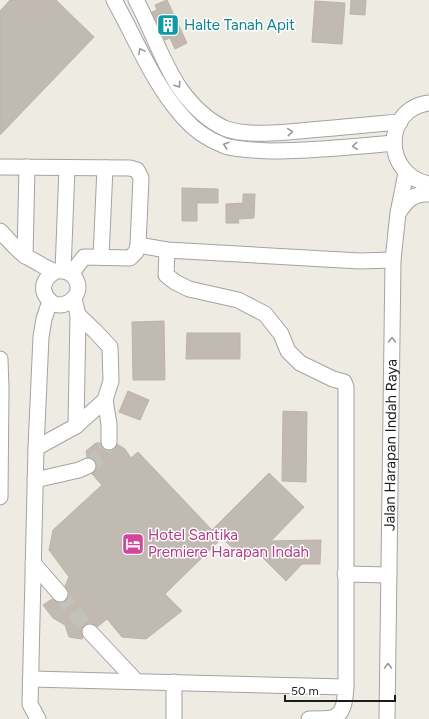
<svg xmlns="http://www.w3.org/2000/svg" width="429" height="719" viewBox="0 0 429 719" font-family="Figtree,sans-serif">
<style>
.building{fill:#c1bab2;stroke:#beb4a5}
.lines{fill:none;stroke-linecap:round;stroke-linejoin:round}
.minor-tunnel{stroke:#c3c2ba;stroke-width:15;stroke-dasharray:15 8;stroke-linecap:butt}
.minor-casing{stroke:#a3a3a3;stroke-width:17}
.minor{stroke:#fff;stroke-width:15}
.oneway{stroke:#999}
.labels{text-anchor:middle;stroke-width:3;stroke-linejoin:round;paint-order:stroke}
.culture-label{font-size:15px;fill:#0d838f;stroke:#fff;text-anchor:start}
.street-label{font-size:15px;fill:#1c1c1c;stroke:#fff}
.hotel-label{font-size:15px;fill:#b23c85;stroke:#fff;text-anchor:start}
</style>
<rect width="100%" height="100%" fill="#edebe2"/>
<!-- building -->
<g class="building">
<path d="M10,0H56L94,37L0,135V11Z"/>
<path d="M167,0L187,43L175,49L170,38L165,40L152,12L157,10L155,5Z"/>
<path d="M351,0H366L365,15L350,14Z"/>
<path d="M315,1L345,3L342,44L312,42Z"/>
<path d="M182,188L218,189V203H197V221H182Z"/>
<path d="M243,194H255L254,218L238,219L239,223H226V204L243,203Z"/>
<path d="M164,321L165,380H133L132,322Z"/>
<path d="M187,333H240V359H186Z"/>
<path d="M128,391L149,400L140,420L119,412Z"/>
<path d="M283,411L307,412L306,482L282,481Z"/>
<path d="M96,443H100L104,450L109,451L114,450L117,444L125,449L131,458L138,452L212,530L269,473L304,507L271,541L321,540L320,564H302L286,581L253,548L243,558L222,538L165,594L182,611L146,639L122,637L107,619L97,627L92,623H88L84,625L81,630L83,638L82,639L69,637L65,625L53,618L43,605L52,599L57,602L62,603L66,600L69,597V592L65,586L69,577L49,550L53,530L102,485L92,474L97,467L96,462L93,459L87,457L86,451Z"/>
</g>
<g class="lines">
<!-- minor-tunnel -->
<g class="minor-tunnel">
<path d="M88,466L102,454L109,442"/>
<path d="M60,594L90,632"/>
</g>
<!-- minor casing -->
<g class="minor-casing">
<g id="minor">
<path d="M114,0C136,39 153,84 183,117C194,130 209,140 225,146C239,150 255,150 270,151C311,151 353,147 394,143"/>
<path d="M136,0C152,29 162,63 181,90C192,105 207,120 224,128C247,138 296,131 321,129C347,127 373,124 400,122"/>
<path d="M429,103C382,109 383,175 429,184"/>
<path d="M0,167L130,168L137,170L141,178L138,245L136,252L130,258L84,257L71,274"/>
<path d="M399,212C407,200 414,193 429,194"/>
<path d="M0,231C8,239 15,248 24,255C30,259 37,262 43,266C46,267 50,270 54,271C57,272 60,270 63,271C68,271 75,276 77,282C83,298 60,313 49,300C39,289 44,279 54,272"/>
<path d="M138,245L167,250L360,261L393,260"/>
<path d="M167,250L166,275L175,282L189,289L238,300L265,314L281,334L288,351L300,363L333,379L344,382L346,387V687"/>
<path d="M25,256L27,167"/>
<path d="M101,257L105,168"/>
<path d="M63,271L67,168"/>
<path d="M0,359L1,389L0,497"/>
<path d="M105,400L109,424V442"/>
<path d="M76,426L105,400L111,381L110,347L95,331L78,315"/>
<path d="M36,448L76,426L78,315L74,299"/>
<path d="M35,480L79,470L88,466"/>
<path d="M33,563L60,594"/>
<path d="M345,574L389,575"/>
<path d="M90,632L136,681"/>
<path d="M31,679L346,687C345,698 345,714 332,718C326,719 316,719 309,719"/>
<path d="M38,719L30,704L36,448L41,337L44,319L50,301"/>
<path d="M174,719V682"/>
<path id="s1" d="M387,719L393,260L398,213L406,173"/>
</g>
</g>
<!-- minor -->
<use href="#minor" class="minor"/>
</g>
<!-- one-way arrows -->
<defs><path id="oneway-chevron" d="M-2-3.5L2.5 0L-2 3.5" fill="none" stroke-width="1.6" stroke-linecap="round" stroke-linejoin="round"/></defs>
<g class="oneway">
<use href="#oneway-chevron" transform="translate(141 51) rotate(-118)"/>
<use href="#oneway-chevron" transform="translate(178 85) rotate(56)"/>
<use href="#oneway-chevron" transform="translate(290 132) rotate(-5)"/>
<use href="#oneway-chevron" transform="translate(226 145) rotate(-162)"/>
<use href="#oneway-chevron" transform="translate(355 146) rotate(175)"/>
<use href="#oneway-chevron" transform="translate(392 340) rotate(-89)"/>
<use href="#oneway-chevron" transform="translate(388 666) rotate(-89)"/>
</g>
<!-- icons -->
<defs>
<g id="building-square" transform="scale(1.15)"><rect x="-9" y="-9" width="18" height="18" rx="4" fill="#0f9aa8" stroke="#fff"/><path d="M-4-6H4V6H1V3H-1V6H-4ZM-2.5-4.3h1.7v1.8h-1.7ZM.8-4.3h1.7v1.8H.8ZM-2.5-1h1.7V.8h-1.7ZM.8-1h1.7V.8H.8Z" fill="#fff"/></g>
<g id="hotel-square" transform="scale(1.15)"><rect x="-9" y="-9" width="18" height="18" rx="4" fill="#d1479c" stroke="#fff"/><path d="M-6-4.5h1.5V1H6V5H4.5V3h-9V5H-6ZM-4 0a1.8 1.8 0 1 1 3.6 0ZM.5 0V-2.5h3Q6-2.5 6 0Z" fill="#fff"/></g>
</defs>
<g fill-rule="evenodd">
<use href="#building-square" x="168" y="25"/>
<use href="#hotel-square" x="133" y="544"/>
</g>
<g class="labels">
<!-- culture labels -->
<g class="culture-label">
<text x="184" y="30">Halte Tanah Apit</text>
</g>
<!-- street labels -->
<g class="street-label">
<text dy="5" stroke="none"><textPath href="#s1" startOffset="274">Jalan Harapan Indah Raya</textPath></text>
</g>
<!-- hotel labels -->
<g class="hotel-label">
<text x="148" y="540">Hotel Santika<tspan x="148" dy="17">Premiere Harapan Indah</tspan></text>
</g>
</g>
<!-- scale -->
<path d="M285 695v6h110v-6" fill="none" stroke="#1c1c1c" stroke-width="2"/>
<text x="291" y="695" font-size="12" fill="#1c1c1c" stroke="#ffffff" stroke-width="3" paint-order="stroke">50 m</text>
</svg>
